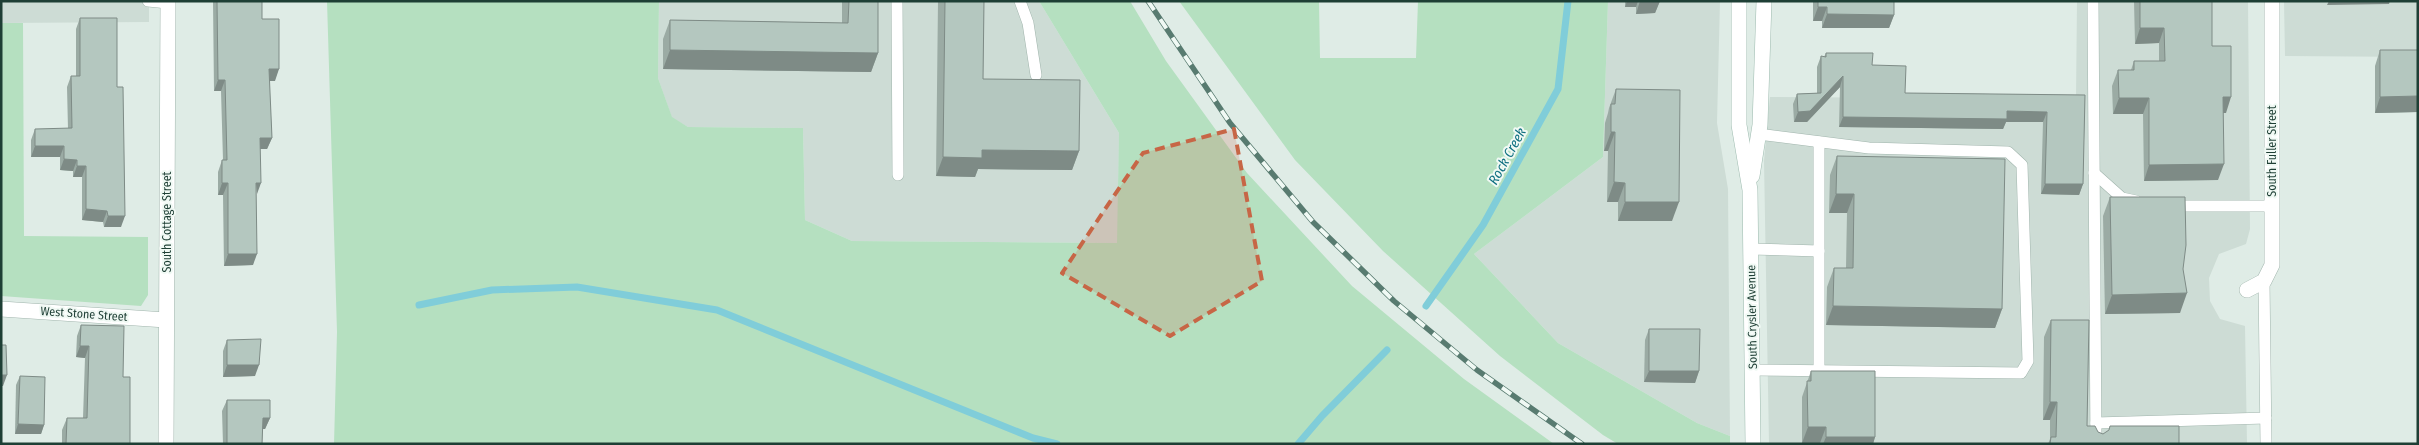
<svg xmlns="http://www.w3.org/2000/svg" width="2419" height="445" viewBox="0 0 2419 445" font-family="'Fira Sans Condensed',sans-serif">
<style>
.built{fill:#cddcd5}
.green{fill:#b5e0c0}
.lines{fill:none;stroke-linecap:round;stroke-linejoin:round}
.stream{stroke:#80cdd9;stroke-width:7}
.service-casing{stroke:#a1b5ad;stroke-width:12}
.minor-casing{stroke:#a1b5ad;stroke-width:16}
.secondary-casing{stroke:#9cbaae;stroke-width:16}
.service{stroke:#fff;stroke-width:11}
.minor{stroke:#fff;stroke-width:15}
.secondary{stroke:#fff;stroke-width:15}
.rail-casing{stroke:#587b70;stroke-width:5.5}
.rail{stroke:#f0f9f4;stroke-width:4;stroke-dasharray:11;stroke-linecap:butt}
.wall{fill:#9baba4}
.shaded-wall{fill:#7e8b86}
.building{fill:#b4c7bf;stroke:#7e8b86}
.marked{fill:#c76646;fill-opacity:0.2;stroke:#c76646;stroke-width:4;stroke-dasharray:10 6;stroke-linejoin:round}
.labels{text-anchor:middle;stroke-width:4;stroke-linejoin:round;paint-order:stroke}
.street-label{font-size:12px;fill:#1e3f35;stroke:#f0f9f4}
.water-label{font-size:14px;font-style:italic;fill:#117182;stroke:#f0f9f4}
</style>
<rect width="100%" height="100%" fill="#dfece6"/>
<!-- built -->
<g class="built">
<path d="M1,1H149V22L1,23Z"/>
<path d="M659,1H1039L1119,133L1118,243L852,241L805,220L803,128L688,127L672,118L658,78Z"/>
<path d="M1608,1H1720L1717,123L1728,189L1730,436L1697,423L1558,343L1474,254L1603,157Z"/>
<path d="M2077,1H2248L2250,229L2246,244L2219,254L2209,278L2210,301L2220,319L2245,326L2247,444H1769L1764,161L1770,97L2076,99Z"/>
<path d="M2284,1H2418V57L2285,56Z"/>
</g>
<!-- green -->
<g class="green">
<path d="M327,1H659L658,78L672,117L688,127L803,128L805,220L852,241L1117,243L1119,133L1039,1H1130L1166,61L1247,173L1352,286L1464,379L1554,444H334L337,332Z"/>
<path d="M1179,1H1319L1320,58H1416L1418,1H1608L1603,157L1474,254L1558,343L1697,423L1730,436V444H1618L1603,435L1500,356L1383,251L1295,160Z"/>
<path d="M1,23H23L24,236L148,237V295L141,306L1,296Z"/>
</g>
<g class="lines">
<!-- stream -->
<g class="stream">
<path d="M419,305L492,290L577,287L717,310L1033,438L1057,444"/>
<path d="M1426,306L1483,225L1558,89L1568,1"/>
<path d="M1298,444L1322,416L1387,350"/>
</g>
<!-- service casing -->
<g class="service-casing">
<g id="service">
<path d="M148,1L168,3"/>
<path d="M897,1L898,175"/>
<path d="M1020,1L1028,23L1036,75"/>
<path d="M2093,1L2096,444"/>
<path d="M2094,173L2122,198L2136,201"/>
<path d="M2171,206H2272"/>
<path d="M1751,249L1819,251"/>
<path d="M2264,281L2266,444"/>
<path d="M1752,370L2021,373L2028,361L2022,165L2008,152L1869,148L1758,134"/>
<path d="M1819,370V142"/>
<path d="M2096,423L2266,418"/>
</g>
</g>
<!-- minor casing -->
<g class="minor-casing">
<g id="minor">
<path d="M2247,290L2264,281L2272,265V1"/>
<path d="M1,309L166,320"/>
<path d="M166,444L168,1"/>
</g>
</g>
<!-- secondary casing -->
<g class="secondary-casing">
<g id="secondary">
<path d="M1739,1V125L1750,190L1753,444"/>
<path d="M1752,176L1760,125L1764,1"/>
</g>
</g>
<!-- service -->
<use href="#service" class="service"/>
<!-- minor -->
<use href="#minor" class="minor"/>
<!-- secondary -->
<use href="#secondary" class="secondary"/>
<!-- rail casing -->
<g class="rail-casing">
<path id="rail" d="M1148,1L1230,123L1313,222L1394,301L1477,370L1582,444"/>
</g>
<!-- rail -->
<use href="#rail" class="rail"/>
</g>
<!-- wall -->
<g class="wall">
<path d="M213,1H262V19L275,81H269L272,138L267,149H260L256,194L253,265L224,266L223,195H218V172L222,160H223L221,91H214Z"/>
<path d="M842,1H878V53L871,72L663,69V39L670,20L842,23Z"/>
<path d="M938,1H984L983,79L1079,151L1072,170L978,169L975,177L936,176Z"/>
<path d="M1625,1H1660L1655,13L1636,14V7H1625Z"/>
<path d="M1813,1H1894V15L1889,28H1822V21H1813Z"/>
<path d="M2134,1H2212V46L2226,113H2223L2218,180L2144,181L2143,114H2113L2112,86L2118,70H2131L2134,61H2159V43L2135,44Z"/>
<path d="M80,18L117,87L121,227H104L103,222L82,220V177H73V171L60,170V157H31V140L35,129H68L67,87L71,76H76V29Z"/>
<path d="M2380,50H2418V112L2375,113V66Z"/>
<path d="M1826,53L1872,65L1905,93L2085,95L2083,184L2079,195L2041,194L2043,122H2006L2003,129L1839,127L1840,87L1807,122H1794L1793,104L1797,94L1817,93V67L1821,56L1824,57Z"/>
<path d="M1616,89L1672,221H1618V202H1607L1608,151H1604L1605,123L1608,113L1609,108Z"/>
<path d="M1837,156L2002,309L1995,328L1826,325L1827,287L1834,268H1846L1847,213H1829L1830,175Z"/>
<path d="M2110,197L2183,269L2180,313L2105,314L2103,216Z"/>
<path d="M2051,320L2087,426L2098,432L2103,434L2179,444H2048L2050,439V420H2043L2044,337Z"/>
<path d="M81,325L123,377L130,444H62V430L67,418H83L85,358L76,357L77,336Z"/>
<path d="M1649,329L1699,371L1695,383L1644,382L1645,340Z"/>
<path d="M227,340L255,376L223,377V351Z"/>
<path d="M1811,371L1875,437L1873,444L1802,443V397Z"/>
<path d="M20,376L44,425L41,434H15L16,385Z"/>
<path d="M227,400L270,418L265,429H263L262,444H223L222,411Z"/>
</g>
<!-- shaded-wall -->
<g class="shaded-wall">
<path d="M1627,1H1638L1636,7H1625Z"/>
<path d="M1640,1H1660L1655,13L1636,14Z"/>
<path d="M2329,1H2390L2389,4L2327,5Z"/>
<path d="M1818,7H1827L1822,21H1813Z"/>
<path d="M1827,14L1894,15L1889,28H1822Z"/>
<path d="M2140,28H2164L2159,43L2135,44Z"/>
<path d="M670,50L878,53L871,72L663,69Z"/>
<path d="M269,69H279L275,81H265Z"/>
<path d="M1843,76L1840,87L1807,122H1794L1798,112Z"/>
<path d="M218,80H225L221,91H214Z"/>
<path d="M2418,96V112L2375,113L2380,97Z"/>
<path d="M2223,97H2231L2226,113H2217Z"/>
<path d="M2119,98H2149L2143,114H2113Z"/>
<path d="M2007,111L2047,112L2043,122H2006L2003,129L1839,127L1843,117Z"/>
<path d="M1611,132H1615L1608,151H1604Z"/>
<path d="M260,138H272L267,149H256Z"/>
<path d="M35,146H64L60,157H31Z"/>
<path d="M982,150L1079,151L1072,170L978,169L975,177L936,176L943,157Z"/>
<path d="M64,159L77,160L73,171L60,170Z"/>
<path d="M2224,164L2218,180L2144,181L2149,165Z"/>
<path d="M77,166H86L82,177H73Z"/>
<path d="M1614,182L1625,183L1618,202H1607Z"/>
<path d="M222,183H228L223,195H218Z"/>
<path d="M256,183H261L257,194Z"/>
<path d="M2045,184H2083L2079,195L2041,194Z"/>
<path d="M1836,194H1854L1847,213H1829Z"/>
<path d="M1625,202H1679L1672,221H1618Z"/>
<path d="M86,209L107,211L103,222L82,220Z"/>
<path d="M108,216H125L121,227H104Z"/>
<path d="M228,254H257L253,265L224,266Z"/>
<path d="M2187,293L2180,313L2105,314L2112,295Z"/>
<path d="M1833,306L2002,309L1995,328L1826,325Z"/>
<path d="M80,346H89L85,358L76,357Z"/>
<path d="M227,365H259L255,376L223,377Z"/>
<path d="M1649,371H1699L1695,383L1644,382Z"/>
<path d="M1,375H7L3,386H1Z"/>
<path d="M2050,402H2057L2050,420H2043Z"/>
<path d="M263,418H270L265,429H259Z"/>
<path d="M18,424L44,425L41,434H15Z"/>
<path d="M1808,427H1826L1820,443H1802Z"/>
<path d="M1826,437H1875L1873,444H1823Z"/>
</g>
<!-- building -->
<g class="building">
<path d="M217,1H262V19H279V69H269L272,138H260L261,183H256L257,254H228V183H222V160H227L225,80H218Z"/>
<path d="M849,1H878V53L670,50V20L848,23Z"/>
<path d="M945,1H984L983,79L1080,80L1079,151L982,150V158L943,157Z"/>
<path d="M1818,1H1894V15L1827,14V7H1818Z"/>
<path d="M2140,1H2212V46H2231V97H2223L2224,164L2149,165V98H2119L2118,70H2134V61H2165L2164,28H2140Z"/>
<path d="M80,18H117V87H123L125,216H108L107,211L86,209V166H77V160L64,159V146H35V129L72,128L71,76H80Z"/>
<path d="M2380,50H2418V96L2380,97Z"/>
<path d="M1826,53H1873L1872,65L1906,66L1905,93L2085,95L2083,184H2045L2047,112L2007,111V119L1843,117V76L1810,111L1798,112L1797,94L1821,93V56L1826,57Z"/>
<path d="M1616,89L1680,90L1679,202H1625V183L1614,182L1615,132H1611V104H1615Z"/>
<path d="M1837,156L2005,159L2002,309L1833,306L1834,268H1853L1854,194H1836Z"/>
<path d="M2110,197H2185L2186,245L2183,269L2187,293L2112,295Z"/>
<path d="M2051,320H2089L2087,426H2095L2098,432L2103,434L2109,430L2110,426H2179V444H2050L2051,437H2056L2057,402H2050Z"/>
<path d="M81,325L124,326L123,377H130V444H66L67,418H87L89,346H80Z"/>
<path d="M1649,329H1700L1699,371H1649Z"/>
<path d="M261,339L259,365H227V340Z"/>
<path d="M1,345H6L7,375H1Z"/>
<path d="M1811,371H1875V437H1826V427H1808L1807,381H1811Z"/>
<path d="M20,376L45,377L44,425L18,424Z"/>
<path d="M227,400H270V418H263L262,444H227Z"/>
</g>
<!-- marked area -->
<path class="marked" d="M1234,129L1262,281L1170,336L1062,273L1143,153Z"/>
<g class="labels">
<!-- street labels -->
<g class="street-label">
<text transform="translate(2272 151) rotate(-90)" y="4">South Fuller Street</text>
<text transform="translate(167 222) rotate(-90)" y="4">South Cottage Street</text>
<text transform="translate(84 314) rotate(4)" y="4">West Stone Street</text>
<text transform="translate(1752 317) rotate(-91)" y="4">South Crysler Avenue</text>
</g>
<!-- water labels -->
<g class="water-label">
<text transform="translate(1507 156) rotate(-61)" y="5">Rock Creek</text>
</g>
</g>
<!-- border -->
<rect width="2419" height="445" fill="none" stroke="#1e3f35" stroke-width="5"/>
</svg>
